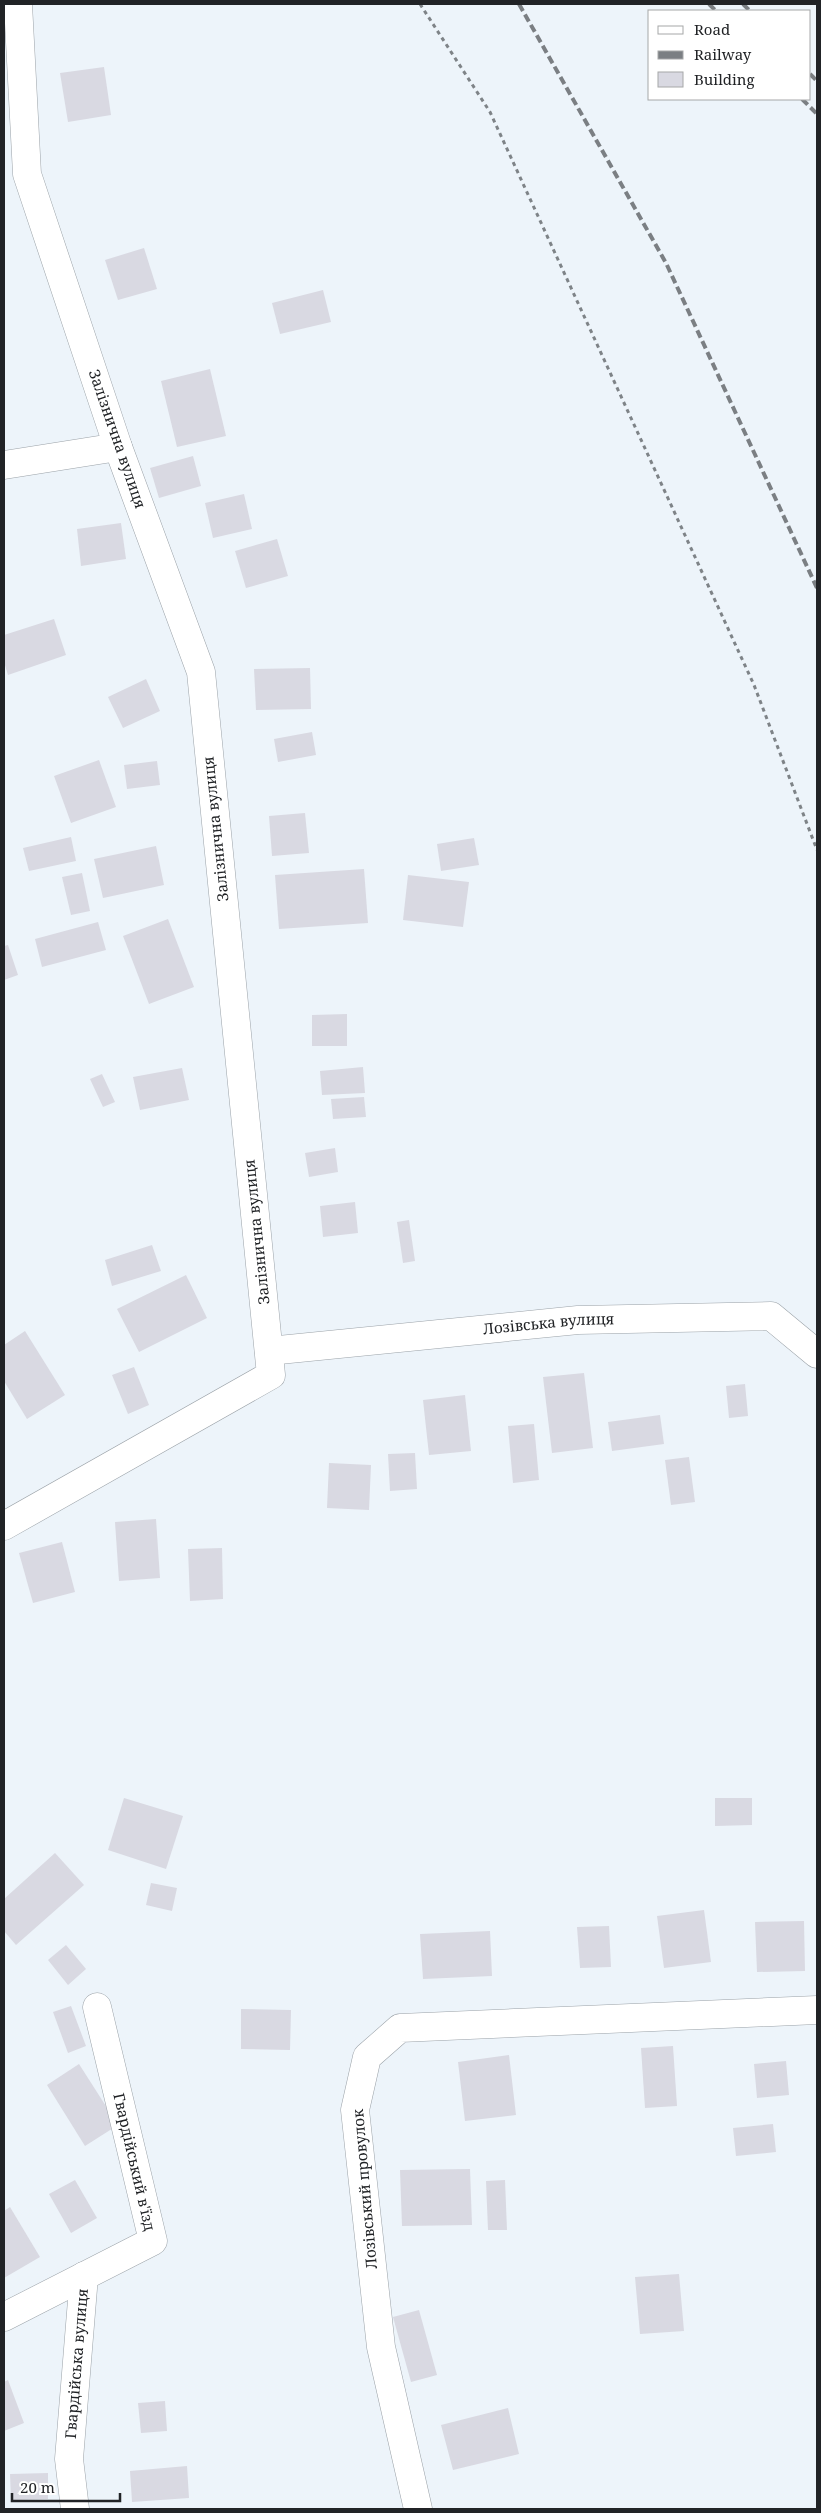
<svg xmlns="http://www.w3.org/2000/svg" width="821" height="2513" viewBox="0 0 821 2513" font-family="'Noto Serif',serif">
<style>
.building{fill:#d9d9e2}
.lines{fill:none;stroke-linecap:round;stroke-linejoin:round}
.minor-casing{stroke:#9ba2a8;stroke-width:29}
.path{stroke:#7e8387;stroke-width:3;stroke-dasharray:4 4;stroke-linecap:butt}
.minor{stroke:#fff;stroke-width:28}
.rail{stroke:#7b7f83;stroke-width:4;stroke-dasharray:8 4;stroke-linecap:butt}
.labels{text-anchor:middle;stroke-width:4;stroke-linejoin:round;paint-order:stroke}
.street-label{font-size:15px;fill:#212326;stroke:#fff}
</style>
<rect width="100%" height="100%" fill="#edf4fa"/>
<!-- building -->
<g class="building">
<path d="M104,67L111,115L68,122L60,73Z"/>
<path d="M144,248L157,289L118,300L105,260Z"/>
<path d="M323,290L331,322L280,334L272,303Z"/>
<path d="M210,369L226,436L177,447L161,381Z"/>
<path d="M193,456L201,486L159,498L150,468Z"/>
<path d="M244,494L252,529L213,538L205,503Z"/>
<path d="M121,523L126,559L81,566L77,529Z"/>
<path d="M277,539L288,576L246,588L235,551Z"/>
<path d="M54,619L66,655L8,675L4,662V635Z"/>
<path d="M310,668L311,709L256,710L254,669Z"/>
<path d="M146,679L160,711L123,728L108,697Z"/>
<path d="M312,732L316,755L278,762L274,739Z"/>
<path d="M99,760L116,807L71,823L54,776Z"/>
<path d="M157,761L160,785L127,789L124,765Z"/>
<path d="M305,813L309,853L272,856L269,816Z"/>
<path d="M71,837L76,861L29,871L23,848Z"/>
<path d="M474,838L479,865L441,871L437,844Z"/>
<path d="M156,846L164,885L103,898L94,859Z"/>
<path d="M364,869L368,923L279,929L275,875Z"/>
<path d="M82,873L90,911L71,915L62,877Z"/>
<path d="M408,875L469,882L463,927L403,920Z"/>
<path d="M168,919L194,987L149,1004L123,936Z"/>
<path d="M98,922L106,950L42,967L35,939Z"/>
<path d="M8,945L18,975L4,980V946Z"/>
<path d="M347,1014V1046H312V1015Z"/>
<path d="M363,1067L365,1093L322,1095L320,1071Z"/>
<path d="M182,1068L189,1100L140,1110L133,1077Z"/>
<path d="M102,1074L115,1102L103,1107L90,1079Z"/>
<path d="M364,1097L366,1117L333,1119L331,1099Z"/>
<path d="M335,1148L338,1172L309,1177L305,1153Z"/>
<path d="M355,1202L358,1233L323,1237L320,1206Z"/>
<path d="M409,1220L415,1261L403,1263L397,1222Z"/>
<path d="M152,1245L161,1271L112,1286L105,1260Z"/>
<path d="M186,1275L207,1318L139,1352L117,1309Z"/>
<path d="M25,1331L65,1395L27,1419L4,1381V1345Z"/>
<path d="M134,1367L149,1405L128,1414L112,1375Z"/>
<path d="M584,1373L593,1448L552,1453L543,1377Z"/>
<path d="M745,1384L748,1416L729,1418L726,1386Z"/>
<path d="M465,1395L471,1451L429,1455L423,1400Z"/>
<path d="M660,1415L664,1444L612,1451L608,1422Z"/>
<path d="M534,1424L539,1480L513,1483L508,1426Z"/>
<path d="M415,1453L417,1489L390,1491L388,1454Z"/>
<path d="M689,1457L695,1502L671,1505L665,1460Z"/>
<path d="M329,1463L371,1465L369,1510L327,1508Z"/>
<path d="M156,1519L160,1578L119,1581L115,1522Z"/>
<path d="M62,1542L75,1592L33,1603L19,1553Z"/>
<path d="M222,1548L223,1599L190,1601L188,1549Z"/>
<path d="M124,1798L183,1816L166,1869L108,1850Z"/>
<path d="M715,1798H752V1825L715,1826Z"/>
<path d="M55,1853L84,1885L16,1945L4,1931V1899Z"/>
<path d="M151,1883L177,1888L172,1911L146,1905Z"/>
<path d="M704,1910L711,1962L664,1968L657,1916Z"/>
<path d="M804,1921L805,1971L757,1972L755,1922Z"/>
<path d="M609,1926L611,1967L580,1968L577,1927Z"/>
<path d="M490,1931L492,1976L423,1979L420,1934Z"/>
<path d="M66,1945L86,1969L68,1985L48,1960Z"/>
<path d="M71,2006L86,2046L68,2053L53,2012Z"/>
<path d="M241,2009L291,2010L290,2050L241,2049Z"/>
<path d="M673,2046L677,2106L645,2108L641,2048Z"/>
<path d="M509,2055L516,2115L465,2121L458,2062Z"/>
<path d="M786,2061L789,2095L757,2098L754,2064Z"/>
<path d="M79,2064L118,2125L85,2146L47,2085Z"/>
<path d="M773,2124L776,2152L736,2156L733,2128Z"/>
<path d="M470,2169L472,2225L402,2226L400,2170Z"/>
<path d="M75,2180L97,2218L71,2233L49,2194Z"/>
<path d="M505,2180L507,2230H488L486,2181Z"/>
<path d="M10,2207L40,2257L4,2278V2211Z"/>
<path d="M679,2274L684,2331L640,2334L635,2277Z"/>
<path d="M419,2310L437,2375L411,2382L393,2317Z"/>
<path d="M8,2380L24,2423L4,2431V2382Z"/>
<path d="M165,2401L167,2431L141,2433L138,2403Z"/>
<path d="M508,2408L519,2454L453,2470L441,2425Z"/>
<path d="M187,2466L189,2498L132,2502L130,2471Z"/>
<path d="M48,2473V2499L11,2500L10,2474Z"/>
</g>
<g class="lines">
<!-- minor casing -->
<g class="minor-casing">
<g id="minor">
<path d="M4,465L118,447"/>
<path id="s1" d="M269,1351L578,1320L771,1316L817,1354"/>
<path d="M4,1526L271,1375L201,672L118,447L27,174L18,4"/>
<path d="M4,2317L153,2241L97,2007"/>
<path id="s2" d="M75,2509L69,2459L84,2276"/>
<path d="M418,2509L381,2347L355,2110L367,2057L400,2028L817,2010"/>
</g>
</g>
<!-- path -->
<path class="path" d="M420,4L490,112L754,685L817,850"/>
<!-- minor -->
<use href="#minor" class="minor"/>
<!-- rail -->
<g class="rail">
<path d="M519,4L666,263L817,588"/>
<path d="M709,4L716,11"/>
<path d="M743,4L750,11"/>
<path d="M810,74L817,81"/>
<path d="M802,99L817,114"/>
</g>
</g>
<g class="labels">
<!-- street labels -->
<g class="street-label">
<text transform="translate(117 439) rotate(71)" y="5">Залізнична вулиця</text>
<text transform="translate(216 829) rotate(-96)" y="5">Залізнична вулиця</text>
<text transform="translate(257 1232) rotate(-96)" y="5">Залізнична вулиця</text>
<text dy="5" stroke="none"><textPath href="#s1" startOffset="281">Лозівська вулиця</textPath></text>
<text transform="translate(134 2162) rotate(77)" y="5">Гвардійський в'їзд</text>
<text transform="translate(365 2189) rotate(-95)" y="5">Лозівський провулок</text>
<text dy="5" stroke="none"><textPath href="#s2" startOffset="146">Гвардійська вулиця</textPath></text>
</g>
</g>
<!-- border -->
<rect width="821" height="2513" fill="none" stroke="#212326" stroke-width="10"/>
<!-- legend -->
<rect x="648" y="10" width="162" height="90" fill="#ffffff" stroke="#a6a7a8"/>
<rect x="658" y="26" width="25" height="8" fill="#ffffff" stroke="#a6a7a8"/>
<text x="694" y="35" font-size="15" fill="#212326">Road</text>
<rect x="658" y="51" width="25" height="8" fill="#7b7f83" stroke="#a6a7a8"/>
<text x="694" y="60" font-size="15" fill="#212326">Railway</text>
<rect x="658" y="72" width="25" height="15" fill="#d9d9e2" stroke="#a6a7a8"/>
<text x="694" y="85" font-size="15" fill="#212326">Building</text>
<!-- scale -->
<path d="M12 2493v8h108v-8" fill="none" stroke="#212326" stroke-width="2.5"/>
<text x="20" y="2493" font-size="15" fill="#212326" stroke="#ffffff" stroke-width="4" paint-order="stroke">20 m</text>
</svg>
